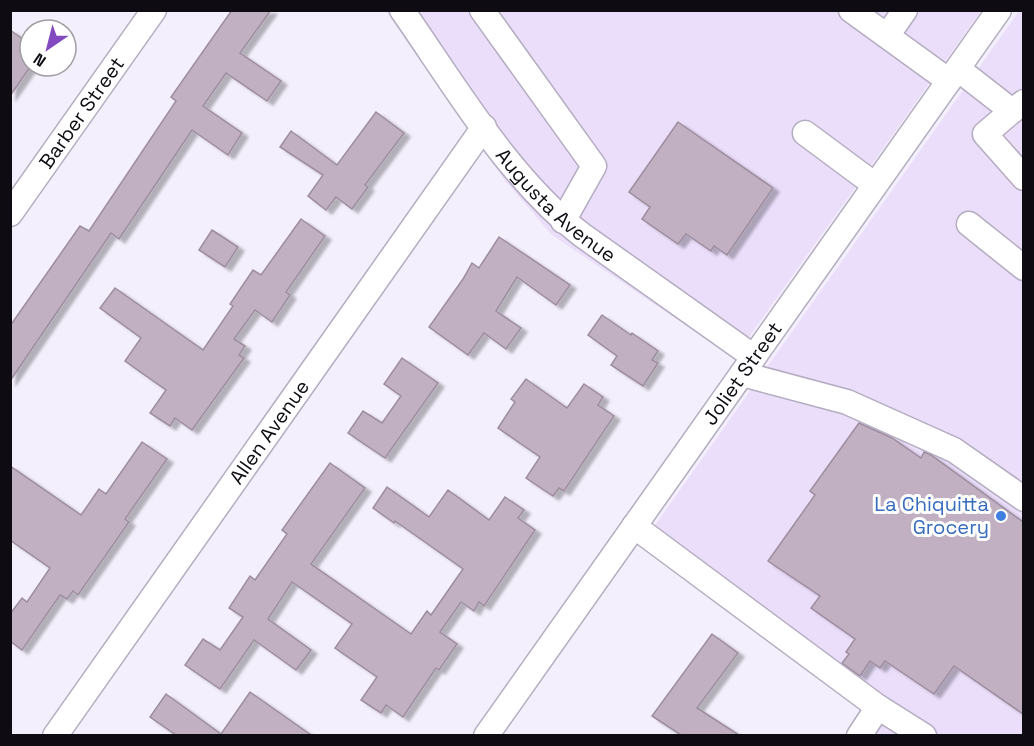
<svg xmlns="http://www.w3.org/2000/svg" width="1034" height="746" viewBox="0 0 1034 746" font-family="'Space Grotesk',sans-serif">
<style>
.built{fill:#ebdefb}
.building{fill:#c0b0c2;stroke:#9d8d9f;stroke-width:1.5;filter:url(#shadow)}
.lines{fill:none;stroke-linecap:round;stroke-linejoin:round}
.minor-casing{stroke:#b4acc0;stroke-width:27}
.minor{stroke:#fff;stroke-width:24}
.shop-dot{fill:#3f7fe0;stroke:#fff;stroke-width:2}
.labels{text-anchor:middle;stroke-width:6;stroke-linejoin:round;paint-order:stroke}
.street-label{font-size:20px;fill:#0e0b12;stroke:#fff}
.shop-label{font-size:20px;fill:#366cbe;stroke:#fff;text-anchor:end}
</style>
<defs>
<filter id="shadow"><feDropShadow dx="6" dy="4" stdDeviation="1.5" flood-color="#0004"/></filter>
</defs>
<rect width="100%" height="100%" fill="#f4effc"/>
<!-- built -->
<g class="built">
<path d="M386,11H981L734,358L552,235L506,182Z"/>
<path d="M1019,11H1023V735H846L863,709L641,545Z"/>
</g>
<!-- building -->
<g class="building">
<path d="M232,10H271L240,53L281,81L267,101L226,73L203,106L242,133L228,155L192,130L119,239L111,233L10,381V326L80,226L89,231L176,101L171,97Z"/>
<path d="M10,30L30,44V67L10,96Z"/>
<path d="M376,112L404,133L365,185L368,187L352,209L336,197L326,210L308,196L323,175L280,147L291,131L337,165Z"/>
<path d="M678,122L773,188L727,255L714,246L711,251L686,234L678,244L642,219L650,207L629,192Z"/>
<path d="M301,219L325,236L286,292L290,295L272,322L255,310L234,339L245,346L239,355L244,358L192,430L175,418L170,426L150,413L166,390L125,361L141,338L100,308L115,288L203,350L233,306L230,304L253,270L261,275Z"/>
<path d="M212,230L238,247L225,267L199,250Z"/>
<path d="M499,237L570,285L556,305L517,277L496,311L521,328L506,349L484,333L468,355L429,327L463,279L472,263L479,268Z"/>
<path d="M602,315L631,335L632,333L658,351L652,360L658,363L643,386L611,365L617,356L588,335Z"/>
<path d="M402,358L438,383L385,458L348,433L363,411L382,423L401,396L384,384Z"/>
<path d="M526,379L567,408L584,384L603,397L598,405L614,416L564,491L559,488L553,496L526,478L540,457L498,428L515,402L511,399Z"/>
<path d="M859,423L892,438L921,458L924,452L931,455L1023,522V714L954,666L934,694L885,661L880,668L870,661L860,676L842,663L849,654L846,652L855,639L811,608L820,596L768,561L815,495L810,491Z"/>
<path d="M142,442L167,459L125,519L129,522L78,595L73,591L67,599L60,595L22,650L10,641V614L22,598L27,602L50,568L10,540V466L81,515L99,489L106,494Z"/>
<path d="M330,463L365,488L311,564L411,634L427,611L431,615L463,569L395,521L394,523L373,508L387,487L429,517L448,490L489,520L505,497L524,510L518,518L535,530L484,606L479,602L474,611L461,602L440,632L457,644L439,670L436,668L403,717L386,705L381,713L361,700L377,677L335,648L352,624L292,582L268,619L311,650L296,670L254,640L220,689L185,665L203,639L220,650L243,617L229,608L250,576L255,580L287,534L282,530Z"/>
<path d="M712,634L738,653L697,708L739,735H681L652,716Z"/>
<path d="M250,692L311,735H176L150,717L166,694L221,734Z"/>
</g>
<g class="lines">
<!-- minor casing -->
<g class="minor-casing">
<g id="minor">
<path id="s1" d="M402,10C455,86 509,179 582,235L754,357"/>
<path d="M482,10L594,166L563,221"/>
<path d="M851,10L949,81"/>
<path d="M887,36L905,10"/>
<path d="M958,69L1012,111L1024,102"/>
<path d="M1012,111L985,134L1024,178"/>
<path d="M805,133L875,185"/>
<path id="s2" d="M10,214L154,10"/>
<path d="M969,224L1024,268"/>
<path d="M742,374L847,402L954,450L1024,499"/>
<path d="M634,526L878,707L924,736"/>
<path id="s3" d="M55,736L484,127"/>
<path id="s4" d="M486,736L999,10"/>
<path d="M859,736L878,707"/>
</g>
</g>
<!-- minor -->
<use href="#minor" class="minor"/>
</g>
<!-- markers -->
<circle class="shop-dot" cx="1001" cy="516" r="6"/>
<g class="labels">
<!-- street labels -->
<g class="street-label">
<text dy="7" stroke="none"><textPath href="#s2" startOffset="124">Barber Street</textPath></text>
<text dy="7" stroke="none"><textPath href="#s1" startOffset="250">Augusta Avenue</textPath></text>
<text dy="7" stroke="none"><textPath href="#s4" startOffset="444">Joliet Street</textPath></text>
<text dy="7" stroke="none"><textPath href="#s3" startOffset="372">Allen Avenue</textPath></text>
</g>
<!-- shop labels -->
<g class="shop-label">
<text x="989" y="511">La Chiquitta<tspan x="989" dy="23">Grocery</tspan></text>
</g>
</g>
<!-- border -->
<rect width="1034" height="746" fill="none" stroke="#0e0b12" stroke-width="24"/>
<!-- north arrow -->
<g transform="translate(48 48) rotate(215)"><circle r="28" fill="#ffffff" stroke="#9f9da0" stroke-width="1.5"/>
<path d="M0-4.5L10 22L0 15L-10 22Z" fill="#8349c0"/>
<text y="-9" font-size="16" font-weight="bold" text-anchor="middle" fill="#0e0b12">N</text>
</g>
</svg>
